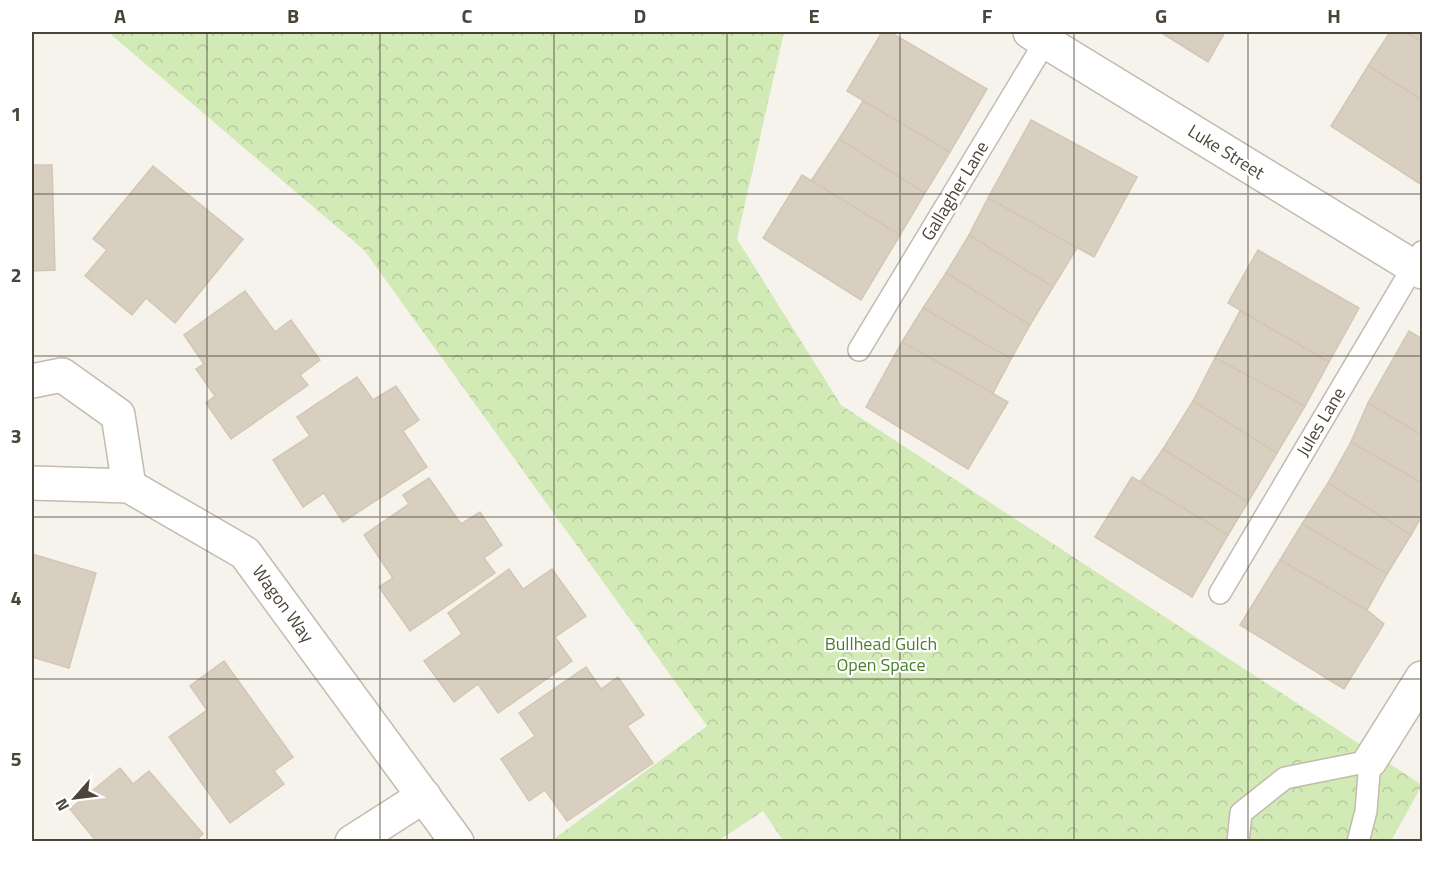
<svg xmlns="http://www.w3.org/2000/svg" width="1454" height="873" viewBox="0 0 1454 873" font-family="'Titillium Web',sans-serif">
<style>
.park{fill:url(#park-crowns)}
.building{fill:#d8cfc1;stroke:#d3c7b4;stroke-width:1.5}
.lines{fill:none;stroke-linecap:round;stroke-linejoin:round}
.lane-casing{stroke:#c2bbae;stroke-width:24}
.street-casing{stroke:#c2bbae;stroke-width:36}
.lane{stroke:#fff;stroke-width:21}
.street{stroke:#fff;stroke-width:33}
.grid{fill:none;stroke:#4b4439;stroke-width:1.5;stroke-opacity:0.55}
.labels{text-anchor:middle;stroke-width:4.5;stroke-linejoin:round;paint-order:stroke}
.street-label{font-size:18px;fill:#4b4439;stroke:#fff}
.park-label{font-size:18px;fill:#4a7f2a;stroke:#fff}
.neatline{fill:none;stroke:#4b4439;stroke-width:2}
.grid-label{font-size:20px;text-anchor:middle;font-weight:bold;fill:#4b4439}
</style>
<defs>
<pattern id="park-crowns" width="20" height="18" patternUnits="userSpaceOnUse" patternTransform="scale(1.5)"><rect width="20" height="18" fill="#d2eab5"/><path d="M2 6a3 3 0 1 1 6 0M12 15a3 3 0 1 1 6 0" fill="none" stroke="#b6ca9c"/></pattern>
</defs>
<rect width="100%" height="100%" fill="#f6f3ec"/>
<!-- park -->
<path class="park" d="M108,32H784L737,239L841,405L1422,785L1391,841L784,842L763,811L718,841H551L707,726L364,250Z"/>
<!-- building -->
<g class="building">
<path d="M882,32H890L987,89L950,152L847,91Z"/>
<path d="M1160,32H1225L1208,62Z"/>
<path d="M1390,32H1406L1422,42V100L1368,66Z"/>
<path d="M1406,32H1422V42Z"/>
<path d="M1368,66L1422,100V185L1331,126Z"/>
<path d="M863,101L950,152L925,193L839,139Z"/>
<path d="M1031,120L1137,177L1094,257L988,198Z"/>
<path d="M839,139L925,193L900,235L811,181Z"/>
<path d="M32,165H52L55,270L32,271Z"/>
<path d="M153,166L243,239L175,323L146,298L132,315L85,276L107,250L93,239Z"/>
<path d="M802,175L900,235L861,300L763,238Z"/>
<path d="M988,198L1077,248L1053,287L969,235Z"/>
<path d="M969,235L1053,287L1030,325L946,273Z"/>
<path d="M1258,250L1359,308L1329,362L1228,303Z"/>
<path d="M946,273L1030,325L1011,359L923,308Z"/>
<path d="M245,291L275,332L291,320L320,360L300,375L308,385L231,439L206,403L215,396L196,369L204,364L184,335Z"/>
<path d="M923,308L1011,359L993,393L902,342Z"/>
<path d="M1240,311L1329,362L1305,406L1215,358Z"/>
<path d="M1409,331L1422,339V435L1368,403Z"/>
<path d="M902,342L1008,402L968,469L866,407Z"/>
<path d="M1215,358L1305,406L1277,453L1193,401Z"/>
<path d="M357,377L373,400L396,386L419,420L403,431L427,467L343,522L324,493L303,507L273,460L310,436L297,417Z"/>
<path d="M1193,401L1277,453L1248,502L1163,449Z"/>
<path d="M1368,403L1422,435V483L1351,442Z"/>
<path d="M1351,442L1422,483V516L1411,535L1328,483Z"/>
<path d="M1163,449L1248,502L1228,535L1140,482Z"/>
<path d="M1132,477L1228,535L1192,597L1095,537Z"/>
<path d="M429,478L461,524L480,512L502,545L484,558L495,573L410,631L379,587L393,578L364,535L409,504L403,495Z"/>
<path d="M1328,483L1411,535L1387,574L1302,524Z"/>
<path d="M1302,524L1387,574L1367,610L1280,560Z"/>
<path d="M32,554L96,573L69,668L32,657Z"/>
<path d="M1280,560L1367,610L1384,624L1344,689L1240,625Z"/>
<path d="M509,569L523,589L552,569L586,616L555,637L572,661L498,713L478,684L454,702L424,661L462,634L448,613Z"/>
<path d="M224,661L293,757L274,771L284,784L230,823L169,737L207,710L190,686Z"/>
<path d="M586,667L601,689L618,677L644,715L627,726L653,763L567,821L545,790L529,801L501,759L535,736L519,713Z"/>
<path d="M120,768L133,784L149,771L203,834L194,842H97L70,809Z"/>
</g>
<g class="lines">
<!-- lane casing -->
<g class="lane-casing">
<g id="lane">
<path d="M859,350L1051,32"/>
<path d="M1220,593L1422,252"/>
<path d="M1238,842L1241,813L1285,778L1370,761L1366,811L1358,842"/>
</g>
</g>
<!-- street casing -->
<g class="street-casing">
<g id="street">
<path d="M1030,32L1422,272"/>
<path d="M32,381L62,375L118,415L129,486"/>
<path d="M32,483L129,486L245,553L457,842"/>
<path d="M1370,761L1422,678"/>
<path d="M352,842L424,796"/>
</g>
</g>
<!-- lane -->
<use href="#lane" class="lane"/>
<!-- street -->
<use href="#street" class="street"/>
</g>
<!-- grid -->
<path class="grid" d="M207,32V842M380,32V842M554,32V842M727,32V842M900,32V842M1074,32V842M1248,32V842M32,194H1422M32,356H1422M32,517H1422M32,679H1422"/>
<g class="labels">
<!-- street labels -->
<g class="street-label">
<text transform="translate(1226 152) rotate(32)" y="6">Luke Street</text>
<text transform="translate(955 191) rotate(-59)" y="6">Gallagher Lane</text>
<text transform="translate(1321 422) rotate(-59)" y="6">Jules Lane</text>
<text transform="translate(283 604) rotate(54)" y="6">Wagon Way</text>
</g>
<!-- park labels -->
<g class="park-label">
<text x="881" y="650">Bullhead Gulch<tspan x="881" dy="21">Open Space</tspan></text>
</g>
</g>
<!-- border -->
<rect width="1454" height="873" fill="none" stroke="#ffffff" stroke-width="66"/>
<!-- north arrow -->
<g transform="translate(75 798) rotate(242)" stroke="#ffffff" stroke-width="4.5" paint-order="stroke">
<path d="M0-4.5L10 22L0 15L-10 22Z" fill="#4b4439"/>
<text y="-9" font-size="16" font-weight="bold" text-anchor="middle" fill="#4b4439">N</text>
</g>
<rect x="33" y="33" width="1388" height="807" class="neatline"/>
<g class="grid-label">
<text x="120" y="23">A</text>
<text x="293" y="23">B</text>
<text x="467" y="23">C</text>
<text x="640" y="23">D</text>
<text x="814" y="23">E</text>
<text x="987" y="23">F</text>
<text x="1161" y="23">G</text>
<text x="1334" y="23">H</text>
<text x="16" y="121">1</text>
<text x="16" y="282">2</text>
<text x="16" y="443">3</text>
<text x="16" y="605">4</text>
<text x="16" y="766">5</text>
</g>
</svg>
